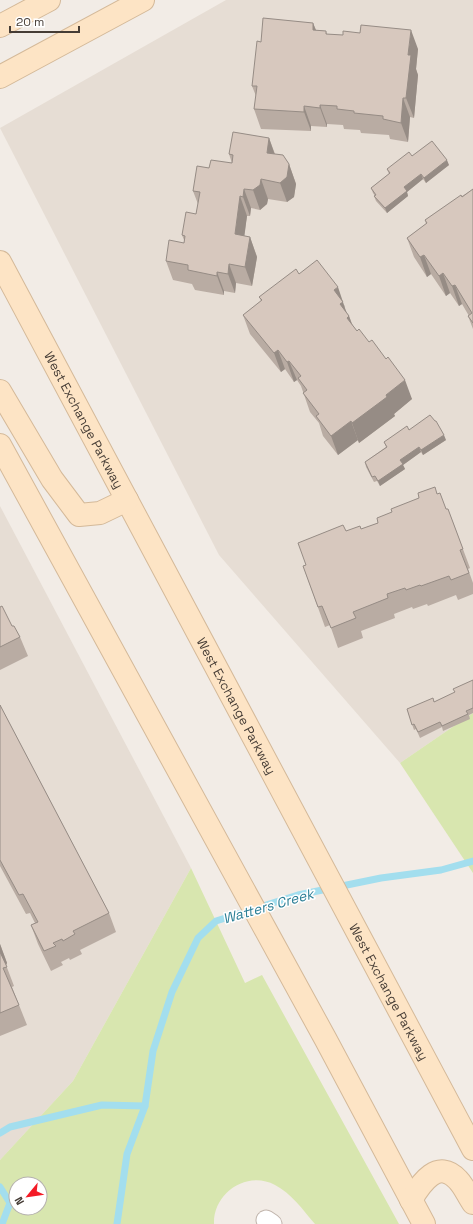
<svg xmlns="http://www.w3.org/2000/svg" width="473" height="1224" viewBox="0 0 473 1224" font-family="'Space Grotesk',sans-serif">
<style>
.residential{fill:#e6ddd4}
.green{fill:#d8e6af;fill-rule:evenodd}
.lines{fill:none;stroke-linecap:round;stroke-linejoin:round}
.stream{stroke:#a3deee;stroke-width:7}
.street-casing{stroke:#c1b5ac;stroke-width:21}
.secondary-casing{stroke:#d4b999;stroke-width:24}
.street{stroke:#fff;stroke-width:19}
.secondary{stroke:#fde4c5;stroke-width:22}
.wall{fill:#b9aca3}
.shaded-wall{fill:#968c85}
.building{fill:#d7c8be;stroke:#968c85}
.labels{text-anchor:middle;stroke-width:3;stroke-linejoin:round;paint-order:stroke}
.street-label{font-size:13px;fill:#453c35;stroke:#fff}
.water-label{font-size:14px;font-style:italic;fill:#2c7f96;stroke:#fff}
</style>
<rect width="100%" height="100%" fill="#f2ece6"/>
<!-- residential -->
<g class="residential">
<path d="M226,0H473V713L400,763L219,555L0,128Z"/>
<path d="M0,506L191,868L73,1081L0,1160Z"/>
</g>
<!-- green -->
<g class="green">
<path d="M473,713V873L400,763Z"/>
<path d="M191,868L245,983L262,975L399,1224H315C303,1210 291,1193 275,1185C247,1170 213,1193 214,1224H0V1160L73,1081ZM16,1184H40V1208H16Z"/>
</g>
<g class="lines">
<!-- stream -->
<g class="stream">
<path d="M0,1133L10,1127L102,1105L145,1106"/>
<path d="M0,1187L10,1203L2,1224"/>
<path d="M117,1224L127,1154L145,1106L153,1051L172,992L198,938L216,921L298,895L381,878L441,870L473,861"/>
</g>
<!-- street casing -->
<g class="street-casing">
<path id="street" d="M266,1220L272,1224"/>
</g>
<!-- secondary casing -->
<g class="secondary-casing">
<g id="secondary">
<path d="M0,26L49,0"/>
<path d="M0,77L143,0"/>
<path id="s1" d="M0,262L473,1149"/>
<path d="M0,391L52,479L79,515L100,513L127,500"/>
<path d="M0,445L326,1040L424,1224"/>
<path d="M411,1200C421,1183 438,1158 458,1180C464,1186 468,1196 473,1203"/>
</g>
</g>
<!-- street -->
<use href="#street" class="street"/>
<!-- secondary -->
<use href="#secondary" class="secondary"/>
</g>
<!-- wall -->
<g class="wall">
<path d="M313,23L316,30L326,31L327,34L418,49L416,69L418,75L414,118L410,117L408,142L390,139L389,135L361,133L360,130L344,129L343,125L327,124V127L311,126V131L261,129L254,109L256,96L252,86L261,42Z"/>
<path d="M269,138L275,154L289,164L296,184L294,197L287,202L268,199L267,204L260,210L251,208L250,216H247L244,236L250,237L257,257L252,286L236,283L235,293L224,291V295L195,290L192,284L173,280L166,261L184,243V240L182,235L196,214L198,204L193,191L209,168L232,163L229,154Z"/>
<path d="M412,156L449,165L426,183L423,179L407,192L408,196L387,213L376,201L374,196H375L373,193L371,188L389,174L387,169Z"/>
<path d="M473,189V329L468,316H469L462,304L459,306L450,293L446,296L431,274L427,277L414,257L407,238L426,224L425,220Z"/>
<path d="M299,274L345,306L344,307L347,313L349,316L353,326L412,399L394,414L395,416L359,443L358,440L338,455L323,436L319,423L310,412L301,386L297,380L294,382L285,369L281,372L250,334L243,315L261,301L259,297Z"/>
<path d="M409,430L446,440L423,455L421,452L403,465L405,469L380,486L377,481L374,482L366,467L365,462L386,447L384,442Z"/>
<path d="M437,494L446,509H448L470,568L468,569L473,583V594L458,600L456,595L428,606L427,604L413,609L412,607L394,614L395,618L361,631L363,638L338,648L330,625L325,627L303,566L306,565L346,531L362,529L378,523Z"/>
<path d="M0,607L12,626L20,637L28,656L0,670Z"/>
<path d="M473,680V713L469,715L470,719L443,731L442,727L420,738L416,729L414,730L407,709L434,702L455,693Z"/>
<path d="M0,705L109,913L116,932L80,950L82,954L70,960L69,958L61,962L63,965L51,971L38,944L31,925L35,923L30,913L26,914L0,866Z"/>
<path d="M0,944L7,963L6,965L14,986L12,987L19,1005L27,1025L0,1036Z"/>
</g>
<!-- shaded-wall -->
<g class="shaded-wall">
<path d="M313,23L321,43L313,30Z"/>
<path d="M411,30L418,49L416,69L418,75L414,118L406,98L408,55Z"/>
<path d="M403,98L410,117L408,142L401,123Z"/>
<path d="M320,105L327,124V127L320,108Z"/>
<path d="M304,106L311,126V131L304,112Z"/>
<path d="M269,138L276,158L267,153Z"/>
<path d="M447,160L449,165L426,183L424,178Z"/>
<path d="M289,164L296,184L294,197L287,202L280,183Z"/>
<path d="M421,174L423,179L407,192L408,196L387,213L385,208L404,187Z"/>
<path d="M261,179L268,199L267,204L260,210L253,190Z"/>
<path d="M244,189L251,208L250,216L243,197Z"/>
<path d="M240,196L247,216L242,254L235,234Z"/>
<path d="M250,237L257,257L252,286L245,267Z"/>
<path d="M424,255L431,274L427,277L420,257Z"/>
<path d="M229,264L236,283L235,293L228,274Z"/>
<path d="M217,272L224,291V295L217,276Z"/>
<path d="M443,273L450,293L446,296L439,276Z"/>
<path d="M455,285L462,304L459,306L452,286Z"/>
<path d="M338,287L348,317L349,316L356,336L342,309L334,290Z"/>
<path d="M278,350L285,369L281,372L274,353Z"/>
<path d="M289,361L297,380L294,382L287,362Z"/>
<path d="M405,380L412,399L394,414L395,416L359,443L352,423L386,395Z"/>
<path d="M351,421L358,440L338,455L331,436Z"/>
<path d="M444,435L446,440L423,455L421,450Z"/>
<path d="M419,447L421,452L403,465L405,469L380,486L378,481L400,460Z"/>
<path d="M0,944L7,963L5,967L0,953Z"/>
</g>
<!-- building -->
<g class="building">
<path d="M263,18L313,23V30L326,31V34L343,35V31L360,33L361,25L411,30L408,55H411L406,98H403L401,123L383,119V116L354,113V111L337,109V106L320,105V108L304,106V112L254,109L257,86H252L257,41L261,42Z"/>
<path d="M233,132L269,138L267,153L283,155L289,164L287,177L280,183L261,179L260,185L253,190L244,189L243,197L240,196L235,234L250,237L245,267L229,264L228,274L217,272V276L188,270V265L166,261L169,240L184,243L185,236L182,235L186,212L196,214L200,192L193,191L197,166L209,168L211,160L232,163L233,155L229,154Z"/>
<path d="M432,141L447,160L424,178L421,174L404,187L407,191L385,208L374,196L376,195L371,188L390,173L387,169L409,152L412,156Z"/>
<path d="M473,189V323L468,316L472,313L455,285L452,286L443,273L439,276L424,255L420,257L407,238L427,223L425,220L461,195L462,197Z"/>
<path d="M317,260L338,287L334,290L343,302L340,304L349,316L347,318L357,331L359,329L369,342L372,340L386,359L388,357L405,380L386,395L387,397L352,423L351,421L331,436L316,416L319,414L303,393L307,390L298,378L301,376L289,361L287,362L278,350L274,353L243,315L262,300L259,297L296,269L299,274Z"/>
<path d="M430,415L435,421H436L444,435L421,450L419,447L400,460L403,464L378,481L375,476L372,477L365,462L387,447L384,442L407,426L409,430Z"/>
<path d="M435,487L437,494L440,493L446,509H448L463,549L460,550L469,573L451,580L449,576L421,586L420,585L406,590L405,588L387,594L388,598L353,612L356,618L331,628L322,606L318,607L303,566L306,565L298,543L343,525L346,531L360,526L361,529L378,523L377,518L392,512L391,509L419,498L418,493Z"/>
<path d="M2,606L12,626H14L20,637L0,647V607Z"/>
<path d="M473,680V708L466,711L468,714L442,726L440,722L418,732L414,724L412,725L407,709L433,698L434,702L455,692L453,689Z"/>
<path d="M0,705L109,913L73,931L75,934L63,941L62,939L53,943L56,946L44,951L31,925L38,922L23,894L19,895L0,860Z"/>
<path d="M0,952L7,967L3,968L19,1005L0,1013Z"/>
</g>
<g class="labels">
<!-- street labels -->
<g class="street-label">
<text dy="5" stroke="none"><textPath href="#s1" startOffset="179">West Exchange Parkway</textPath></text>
<text dy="5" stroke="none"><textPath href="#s1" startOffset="503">West Exchange Parkway</textPath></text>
<text dy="5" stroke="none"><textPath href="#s1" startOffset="827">West Exchange Parkway</textPath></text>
</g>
<!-- water labels -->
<g class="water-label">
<text transform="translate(268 906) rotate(-16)" y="5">Watters Creek</text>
</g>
</g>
<!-- north arrow -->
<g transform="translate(28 1196) rotate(241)"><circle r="19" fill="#ffffff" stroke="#b5b1ae"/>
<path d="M0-3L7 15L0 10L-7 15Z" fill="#f41b26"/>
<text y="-6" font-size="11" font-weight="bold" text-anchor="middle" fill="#453c35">N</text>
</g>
<!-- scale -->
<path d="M10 26v6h69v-6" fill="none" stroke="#453c35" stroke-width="2"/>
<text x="16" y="26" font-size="12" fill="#453c35" stroke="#ffffff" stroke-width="3" paint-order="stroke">20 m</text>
</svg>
